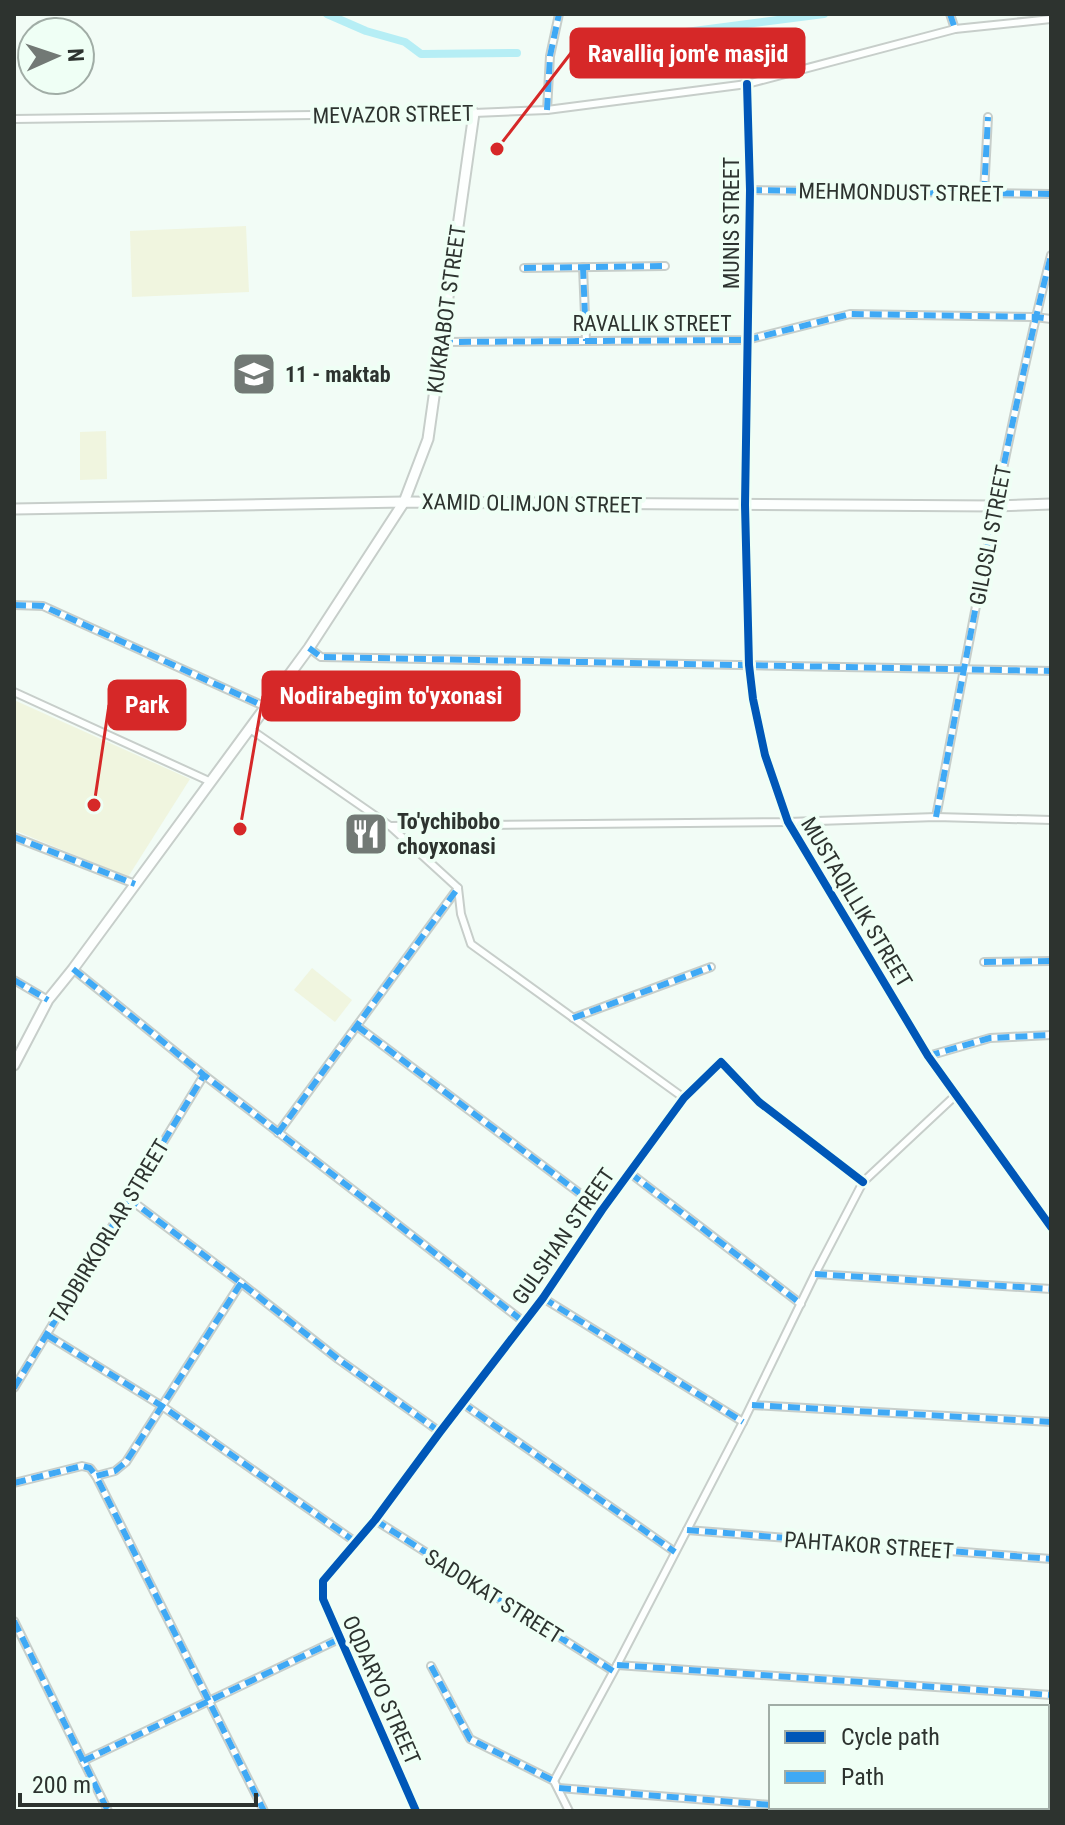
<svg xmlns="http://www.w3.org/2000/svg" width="1065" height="1825" viewBox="0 0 1065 1825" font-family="'Roboto Condensed',sans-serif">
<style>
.green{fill:#f0f5df}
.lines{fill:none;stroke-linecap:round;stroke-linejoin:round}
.canal{stroke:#b6eef5;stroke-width:8}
.street-casing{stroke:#c7ceca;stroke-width:10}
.secondary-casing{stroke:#c7ceca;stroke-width:13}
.street{stroke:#fdfffe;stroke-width:6}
.secondary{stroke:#fdfffe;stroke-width:9}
.quiet{stroke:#3fa9f5;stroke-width:6;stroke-dasharray:12 6;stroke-linecap:butt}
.cycleway-casing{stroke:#effff5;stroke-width:13}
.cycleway{stroke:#0057b8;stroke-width:8}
.labels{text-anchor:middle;stroke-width:8;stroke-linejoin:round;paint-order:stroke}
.street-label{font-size:22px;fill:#2d332f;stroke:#effff5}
.poi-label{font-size:22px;font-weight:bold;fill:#2d332f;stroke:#effff5;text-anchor:start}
.leader{fill:none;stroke:#d62828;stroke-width:3}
.callout-dot{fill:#d62828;stroke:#effff5;stroke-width:3}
.callout{fill:#d62828;stroke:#d62828;stroke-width:3}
.callout-label{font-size:24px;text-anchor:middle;font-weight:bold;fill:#fff}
</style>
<rect width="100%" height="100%" fill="#f2fcf6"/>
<!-- green -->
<g class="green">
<path d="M246,226L249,292L132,297L130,231Z"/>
<path d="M106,431L107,479L80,480V432Z"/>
<path d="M14,700L190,779L128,877L14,830Z"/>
<path d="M312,968L352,1000L335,1022L294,990Z"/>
</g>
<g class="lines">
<!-- canal -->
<g class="canal">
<path d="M327,14L366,31L405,42L421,54L517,53"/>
<path d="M577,42L640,38L824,14"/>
</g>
<!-- street casing -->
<g class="street-casing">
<g id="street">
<path d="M950,14L955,29"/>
<path d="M747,84L750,190L745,505L749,665L753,699L765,755L788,822L928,1056L1051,1227"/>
<path d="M547,110L550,56L559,14"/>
<path d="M14,119L474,113L547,110L747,84L955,29L1051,19"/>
<path d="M750,190L1051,194"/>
<path d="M984,193L988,117"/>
<path d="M583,267L586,341"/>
<path d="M524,268L665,266"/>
<path d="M441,342L747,340L850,314L1035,317L1051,319"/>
<path d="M14,605L43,606L266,707"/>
<path d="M309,648L321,657L1051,671"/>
<path d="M14,692L211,782"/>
<path d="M250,729L390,826L788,822L936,817L1051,820"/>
<path d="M936,817C972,629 1005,440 1051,255"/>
<path d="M390,826L458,888L461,914L471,944L684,1098"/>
<path d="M14,837L135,884"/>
<path d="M984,962L1051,961"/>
<path d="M73,969L204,1075L524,1322"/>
<path d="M14,980L48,1000"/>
<path d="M573,1018L711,967"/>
<path d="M357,1026L602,1210"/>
<path d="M928,1056L990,1038L1051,1035"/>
<path d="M278,1133L458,888"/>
<path d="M630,1173L801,1304"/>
<path d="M128,1198L241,1283L338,1359L440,1432"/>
<path d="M815,1274L1051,1289"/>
<path d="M241,1283L126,1462L115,1471L96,1476L264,1811"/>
<path d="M543,1298L743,1422"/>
<path d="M47,1335L162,1406L357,1543"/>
<path d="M14,1388L204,1075"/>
<path d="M462,1403L675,1552"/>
<path d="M752,1405L1051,1422"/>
<path d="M14,1483L82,1466L90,1468L96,1476"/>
<path d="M375,1520L613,1671"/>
<path d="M687,1530L1051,1559"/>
<path d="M14,1621L108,1811"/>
<path d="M617,1665L1051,1695"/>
<path d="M431,1666L470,1739L554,1781L569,1811"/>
<path d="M83,1761L339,1639"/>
<path d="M554,1781L617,1665L743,1422L815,1274L863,1182L956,1095"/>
<path d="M559,1788L771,1805"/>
<path d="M800,1807L852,1811"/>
<path d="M416,1811L323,1599V1581L375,1520L440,1432L543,1298L602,1210L684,1098L721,1062L759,1102L863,1182"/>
</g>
</g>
<!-- secondary casing -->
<g class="secondary-casing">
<g id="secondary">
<path d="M14,509L404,502L995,506L1051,504"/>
<path d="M14,1065L48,1000L73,969L309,648L404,502L428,439L474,113"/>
</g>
</g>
<!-- street -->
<use href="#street" class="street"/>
<!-- secondary -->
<use href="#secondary" class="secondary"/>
<!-- quiet -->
<g class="quiet">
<path d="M950,14L955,29"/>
<path d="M547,110L550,56L559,14"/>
<path d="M750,190L1051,194"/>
<path d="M984,193L988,117"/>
<path d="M583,267L586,341"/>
<path d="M524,268L665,266"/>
<path d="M441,342L747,340L850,314L1035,317L1051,319"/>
<path d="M14,605L43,606L266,707"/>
<path d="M309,648L321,657L1051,671"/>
<path d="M936,817C972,629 1005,440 1051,255"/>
<path d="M14,837L135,884"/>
<path d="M984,962L1051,961"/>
<path d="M73,969L204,1075L524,1322"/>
<path d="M14,980L48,1000"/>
<path d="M573,1018L711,967"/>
<path d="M357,1026L602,1210"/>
<path d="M928,1056L990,1038L1051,1035"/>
<path d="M278,1133L458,888"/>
<path d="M630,1173L801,1304"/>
<path d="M128,1198L241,1283L338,1359L440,1432"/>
<path d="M815,1274L1051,1289"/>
<path d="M241,1283L126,1462L115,1471L96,1476L264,1811"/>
<path d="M543,1298L743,1422"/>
<path d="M47,1335L162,1406L357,1543"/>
<path d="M14,1388L204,1075"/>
<path d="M462,1403L675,1552"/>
<path d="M752,1405L1051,1422"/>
<path d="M14,1483L82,1466L90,1468L96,1476"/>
<path d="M375,1520L613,1671"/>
<path d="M687,1530L1051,1559"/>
<path d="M14,1621L108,1811"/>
<path d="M617,1665L1051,1695"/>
<path d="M431,1666L470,1739L554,1781"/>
<path d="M83,1761L339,1639"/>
<path d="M559,1788L771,1805"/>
<path d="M800,1807L852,1811"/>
</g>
<!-- cycleway casing -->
<g class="cycleway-casing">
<g id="cycleway">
<path d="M747,84L750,190L745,505L749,665L753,699L765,755L788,822L928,1056L1051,1227"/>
<path d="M416,1811L323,1599V1581L375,1520L440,1432L543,1298L602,1210L684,1098L721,1062L759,1102L863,1182"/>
</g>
</g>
<!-- cycleway -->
<use href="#cycleway" class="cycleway"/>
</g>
<!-- icons -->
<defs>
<g id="school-square" transform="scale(2.3)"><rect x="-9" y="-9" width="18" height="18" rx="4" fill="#727975" stroke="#effff5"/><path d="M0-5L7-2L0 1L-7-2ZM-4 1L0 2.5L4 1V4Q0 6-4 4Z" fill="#fff"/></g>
<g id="restaurant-square" transform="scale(2.3)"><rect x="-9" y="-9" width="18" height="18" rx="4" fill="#727975" stroke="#effff5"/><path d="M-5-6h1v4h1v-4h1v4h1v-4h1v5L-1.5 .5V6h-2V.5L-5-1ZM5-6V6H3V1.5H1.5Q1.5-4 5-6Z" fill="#fff"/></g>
</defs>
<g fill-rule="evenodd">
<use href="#school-square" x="254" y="374"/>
<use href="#restaurant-square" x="366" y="834"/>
</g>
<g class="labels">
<!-- street labels -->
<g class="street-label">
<text transform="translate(393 114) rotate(-1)" y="8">MEVAZOR STREET</text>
<text transform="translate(901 192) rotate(1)" y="8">MEHMONDUST STREET</text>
<text transform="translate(731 223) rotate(-90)" y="8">MUNIS STREET</text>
<text transform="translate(446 309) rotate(-82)" y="8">KUKRABOT STREET</text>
<text x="652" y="331">RAVALLIK STREET</text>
<text transform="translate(532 503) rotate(1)" y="8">XAMID OLIMJON STREET</text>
<text transform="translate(990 535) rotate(-79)" y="8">GILOSLI STREET</text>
<text transform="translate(857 902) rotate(59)" y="8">MUSTAQILLIK STREET</text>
<text transform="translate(109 1231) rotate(-59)" y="8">TADBIRKORLAR STREET</text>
<text transform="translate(563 1236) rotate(-55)" y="8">GULSHAN STREET</text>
<text transform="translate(869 1545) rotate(4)" y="8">PAHTAKOR STREET</text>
<text transform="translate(494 1596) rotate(32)" y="8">SADOKAT STREET</text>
<text transform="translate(382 1690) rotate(66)" y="8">OQDARYO STREET</text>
</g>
<!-- poi labels -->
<g class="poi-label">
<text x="285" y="382">11 - maktab</text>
<text x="397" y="829">To'ychibobo<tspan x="397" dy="25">choyxonasi</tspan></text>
</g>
</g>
<!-- callouts -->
<path class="leader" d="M497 149L571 53M240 829L263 696M94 805L109 705"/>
<g class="callout-dot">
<circle cx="497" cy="149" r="8"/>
<circle cx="240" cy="829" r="8"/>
<circle cx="94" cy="805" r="8"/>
</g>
<g class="callout">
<rect x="571" y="29" width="233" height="48" rx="8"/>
<rect x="263" y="672" width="256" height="48" rx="8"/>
<rect x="109" y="681" width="76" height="48" rx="8"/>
</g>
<g class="callout-label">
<text x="688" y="62">Ravalliq jom'e masjid</text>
<text x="391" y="704">Nodirabegim to'yxonasi</text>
<text x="147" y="713">Park</text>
</g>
<!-- border -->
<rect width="1065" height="1825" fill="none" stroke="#2d332f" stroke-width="32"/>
<!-- legend -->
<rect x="769" y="1705" width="280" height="104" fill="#effff5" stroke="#a1ada6" stroke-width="2"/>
<rect x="785" y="1731" width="40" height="12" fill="#0057b8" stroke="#a1ada6" stroke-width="2"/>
<text x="841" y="1745" font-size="24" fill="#2d332f">Cycle path</text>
<rect x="785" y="1771" width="40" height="12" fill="#3fa9f5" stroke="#a1ada6" stroke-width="2"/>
<text x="841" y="1785" font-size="24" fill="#2d332f">Path</text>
<!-- north arrow -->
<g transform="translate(56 56) rotate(87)"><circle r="38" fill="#effff5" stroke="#a1ada6" stroke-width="2"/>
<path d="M0-6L14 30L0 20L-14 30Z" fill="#727975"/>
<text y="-12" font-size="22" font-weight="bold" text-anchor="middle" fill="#2d332f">N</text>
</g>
<!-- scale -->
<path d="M20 1793v12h236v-12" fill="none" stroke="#2d332f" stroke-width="4"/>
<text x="32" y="1793" font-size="24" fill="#2d332f" stroke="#effff5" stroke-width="6" paint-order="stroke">200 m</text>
</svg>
